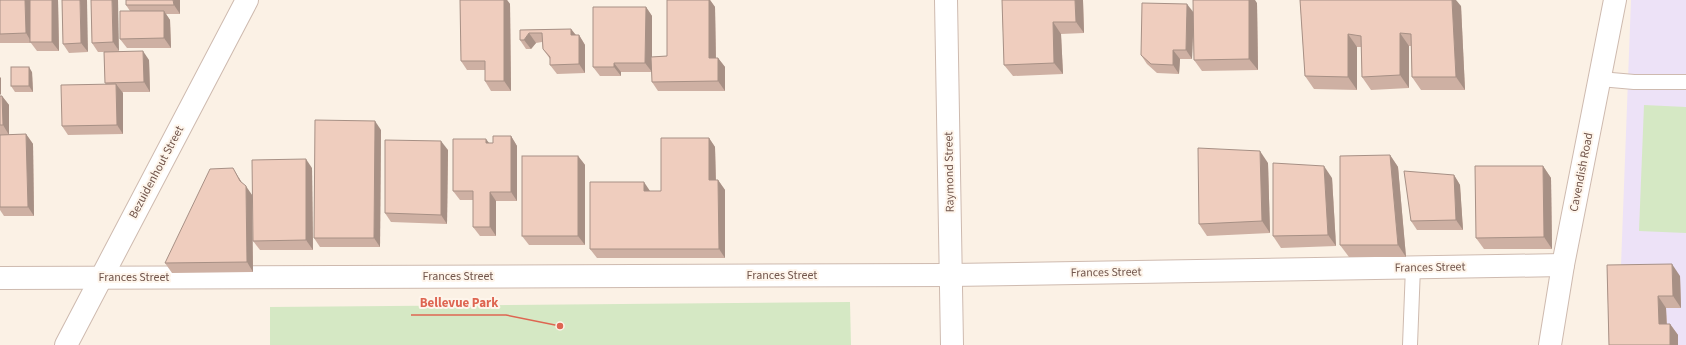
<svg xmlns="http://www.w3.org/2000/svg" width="1686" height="345" viewBox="0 0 1686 345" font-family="'Source Sans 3',sans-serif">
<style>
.education{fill:#ede2f7}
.green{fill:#d5e8c4}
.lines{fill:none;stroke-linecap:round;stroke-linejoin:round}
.lane-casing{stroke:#cebaaf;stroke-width:16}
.street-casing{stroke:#cebaaf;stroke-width:24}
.lane{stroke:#fff;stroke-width:14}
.street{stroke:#fff;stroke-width:22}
.wall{fill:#ceb0a3}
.shaded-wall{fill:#a79085}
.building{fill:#efcdbe;stroke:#a79085}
.labels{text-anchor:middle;stroke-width:4;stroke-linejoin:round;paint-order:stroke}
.street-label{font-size:12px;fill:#72564c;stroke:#fef5eb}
.leader{fill:none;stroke:#de6551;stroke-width:1.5}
.callout-dot{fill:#de6551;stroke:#fef5eb;stroke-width:1.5}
.callout-label{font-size:13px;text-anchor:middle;font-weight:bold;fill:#de6551;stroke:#fef5eb;stroke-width:4;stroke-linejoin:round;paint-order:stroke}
</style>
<rect width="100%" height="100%" fill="#fbf1e5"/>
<!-- education -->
<path class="education" d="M1631,0H1686V345H1618Z"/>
<!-- green -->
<g class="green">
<path d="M1644,105L1686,107V233L1639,231Z"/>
<path d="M850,302L851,345H270V307Z"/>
</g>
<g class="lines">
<!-- lane casing -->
<g class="lane-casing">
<g id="lane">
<path d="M1600,79L1634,82H1686"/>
<path d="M1410,345L1413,267"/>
</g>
</g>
<!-- street casing -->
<g class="street-casing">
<g id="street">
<path d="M946,0L952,345"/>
<path d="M0,278L951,275L1563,265"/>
<path d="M66,345L247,0"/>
<path d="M1550,345L1563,265L1615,0"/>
</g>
</g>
<!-- lane -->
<use href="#lane" class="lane"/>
<!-- street -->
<use href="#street" class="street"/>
</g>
<!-- wall -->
<g class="wall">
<path d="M0,0H58L59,51H37L31,43H0Z"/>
<path d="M62,0L88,52L69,53L63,44Z"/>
<path d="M91,0L119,51L149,60L150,92H122L123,93V134L68,135L62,126L106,84L105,83L104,52H98L92,43Z"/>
<path d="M180,0V14H166L170,20L171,48H127L120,39L130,11L126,5Z"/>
<path d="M460,0H507L510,4L511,91H491L485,81V70H467L461,61Z"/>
<path d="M667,0H710L715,7L716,58H718L725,67V91H658L652,82V72H621V76H600L593,67L646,7L652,16V57L667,56Z"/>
<path d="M1002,0H1083L1084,33L1061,34L1063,74L1013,76L1004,65Z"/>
<path d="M1300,0L1461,6L1465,90H1421L1412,77L1411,46H1409V88L1371,90L1362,77L1361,47H1357V90L1314,89L1305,76Z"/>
<path d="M1257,3L1258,70L1202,71L1194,60L1193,26L1192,59H1180L1179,74L1157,73L1147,64L1141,55L1193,12Z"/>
<path d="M571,29L576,35H579L585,45V73L557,74L550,65V59L543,49L542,42L536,43L531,49H526L520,40V30Z"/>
<path d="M32,72L33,92H15L11,86Z"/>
<path d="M0,96H2L9,105V135H0Z"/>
<path d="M381,130L380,247H320L314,238Z"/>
<path d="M26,134L33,144L34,216H4L0,210V135Z"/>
<path d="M511,136L517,146V201H496V236H480L473,227V200H460L453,191L490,143H493Z"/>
<path d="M709,138L715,147L716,180H718L725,190V258H597L590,249L650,191H661Z"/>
<path d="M448,150L447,224L391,222L385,213Z"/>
<path d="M1390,155L1398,167L1406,257H1349L1340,245Z"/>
<path d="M578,156L585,165V245H529L522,236Z"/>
<path d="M1268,163L1270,233L1207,236L1199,224Z"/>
<path d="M1543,166L1551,178L1552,249H1484L1476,238Z"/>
<path d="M312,168L313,250H260L253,241Z"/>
<path d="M1454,175L1460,185L1463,230H1417L1411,221Z"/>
<path d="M239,178L242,183L252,195L253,272L172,273L165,263Z"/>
<path d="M1332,178L1336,246L1281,248L1273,236Z"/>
<path d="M1607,265L1680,276L1681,308H1666L1667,324H1670L1678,335V345H1609Z"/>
</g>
<!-- shaded-wall -->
<g class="shaded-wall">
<path d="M25,0H31L32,43L26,33Z"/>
<path d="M52,0H58L59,51L52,42Z"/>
<path d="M80,0H87L88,52L81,43Z"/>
<path d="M112,0H118L119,51L113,42Z"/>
<path d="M173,0H180V14L174,5Z"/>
<path d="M504,0H507L510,4L511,91L504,81Z"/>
<path d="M709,0H710L715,7L716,67L709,58Z"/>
<path d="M1075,0H1083L1084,33L1076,22Z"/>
<path d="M1249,0H1255L1257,3L1258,70L1249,59Z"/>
<path d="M1452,0H1456L1461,6L1465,90L1456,77Z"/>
<path d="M1187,4L1194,13L1192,59L1186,50Z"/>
<path d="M646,7L652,16V72L645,63Z"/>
<path d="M164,11L170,20L171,48L164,38Z"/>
<path d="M1053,22L1061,34L1063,74L1054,63Z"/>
<path d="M571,29L578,38L571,35Z"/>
<path d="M529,33L536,43L531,49L524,40Z"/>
<path d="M1400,33L1409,46V88L1400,75Z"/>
<path d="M1348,34L1357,47V90L1348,77Z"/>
<path d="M579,35L585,45V73L579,64Z"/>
<path d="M1173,50L1180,59L1179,74L1173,65Z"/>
<path d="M143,51L149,60L150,92L144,82Z"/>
<path d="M718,58L725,67V91L718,81Z"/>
<path d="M614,63L621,72V76L614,67Z"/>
<path d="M29,67L32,72L33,92L29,86Z"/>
<path d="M0,77L1,78V95L0,94Z"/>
<path d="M116,84L123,93V134L117,125Z"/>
<path d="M2,96L9,105V135L3,125Z"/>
<path d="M375,121L381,130L380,247L374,238Z"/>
<path d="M26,134L33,144L34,216L28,207Z"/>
<path d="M511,136L517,146V201L511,192Z"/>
<path d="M709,138L715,147L716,190L709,180Z"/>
<path d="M486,139L493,148L486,143Z"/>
<path d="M441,141L448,150L447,224L441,215Z"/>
<path d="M1260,151L1268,163L1270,233L1262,221Z"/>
<path d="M1390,155L1398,167L1406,257L1398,245Z"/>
<path d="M578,156L585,165V245L578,236Z"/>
<path d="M306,159L312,168L313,250L306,240Z"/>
<path d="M1324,166L1332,178L1336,246L1328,235Z"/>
<path d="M1543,166L1551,178L1552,249L1544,237Z"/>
<path d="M233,168L239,178L246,190L240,181Z"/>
<path d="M1454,175L1460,185L1463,230L1456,220Z"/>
<path d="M718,180L725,190V258L719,249Z"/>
<path d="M644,182L650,191H644Z"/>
<path d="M246,186L252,195L253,272L247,262Z"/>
<path d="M490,192L496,201V236L490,227Z"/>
<path d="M1672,264L1680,276L1681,308L1673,296Z"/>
<path d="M1658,296L1666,308L1667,336L1659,324Z"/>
<path d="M1670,324L1678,335V345H1670Z"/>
</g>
<!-- building -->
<g class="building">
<path d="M0,0H25L26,33L0,34Z"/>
<rect x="30" y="0" width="22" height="42"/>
<path d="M62,0H80L81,43L63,44Z"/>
<path d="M91,0H112L113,42L92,43Z"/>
<path d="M126,0H173L174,5H126Z"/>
<path d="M460,0H504V81H485V61H461Z"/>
<path d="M667,0H709V58H718V81L652,82L651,57L667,56Z"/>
<path d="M1002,0H1075L1076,22H1053L1054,63L1004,65Z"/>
<path d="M1193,0H1249V59L1194,60Z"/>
<path d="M1300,0H1452L1456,77H1412L1411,34L1400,33V75L1362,77L1361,36L1348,34V77L1305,76Z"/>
<path d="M1142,3L1187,4L1186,50H1173V65L1151,64L1141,55Z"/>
<path d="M593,7H646L645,63H614V67H593Z"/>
<path d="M120,11H164V38L120,39Z"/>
<path d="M571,29V35H579V64L550,65V57L543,49L542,33H529L524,40H520V30Z"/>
<path d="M143,51L144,82L105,83L104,52Z"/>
<rect x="11" y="67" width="18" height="19"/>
<path d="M116,84L117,125L62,126L61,85Z"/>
<path d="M0,96H2L3,125H0Z"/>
<path d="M315,120L375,121L374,238H314Z"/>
<path d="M26,134L28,207H0V135Z"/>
<path d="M493,136H511V192H490V227H473V191H453V139H486V143H493Z"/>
<path d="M661,138H709V180H718L719,249H590V182H644V191H661Z"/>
<path d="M385,140L441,141V215L385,213Z"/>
<path d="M1198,148L1260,151L1262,221L1199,224Z"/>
<path d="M1390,155L1398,245H1340V156Z"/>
<rect x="522" y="156" width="56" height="80"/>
<path d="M306,159V240L253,241L252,160Z"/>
<path d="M1273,163L1324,166L1328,235L1273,236Z"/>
<path d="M1475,166H1543L1544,237L1476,238Z"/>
<path d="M233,168L240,181L246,186L247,262L165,263L210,169Z"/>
<path d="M1404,171L1454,175L1456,220L1411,221Z"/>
<path d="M1672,264L1673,296H1658L1659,324H1670V345H1609L1607,265Z"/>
</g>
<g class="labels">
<!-- street labels -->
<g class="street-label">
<text transform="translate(156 172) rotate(-62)" y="4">Bezuidenhout Street</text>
<text transform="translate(949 172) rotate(-91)" y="4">Raymond Street</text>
<text transform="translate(1581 172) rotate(-79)" y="4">Cavendish Road</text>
<text transform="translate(1430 267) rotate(-1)" y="4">Frances Street</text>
<text transform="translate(1106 272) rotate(-1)" y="4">Frances Street</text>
<text x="782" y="279">Frances Street</text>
<text x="458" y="280">Frances Street</text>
<text x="134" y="281">Frances Street</text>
</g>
</g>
<!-- callouts -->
<path class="leader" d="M560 326L506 315H411"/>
<circle class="callout-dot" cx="560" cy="326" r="4"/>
<g class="callout-label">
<text x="459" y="307">Bellevue Park</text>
</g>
</svg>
